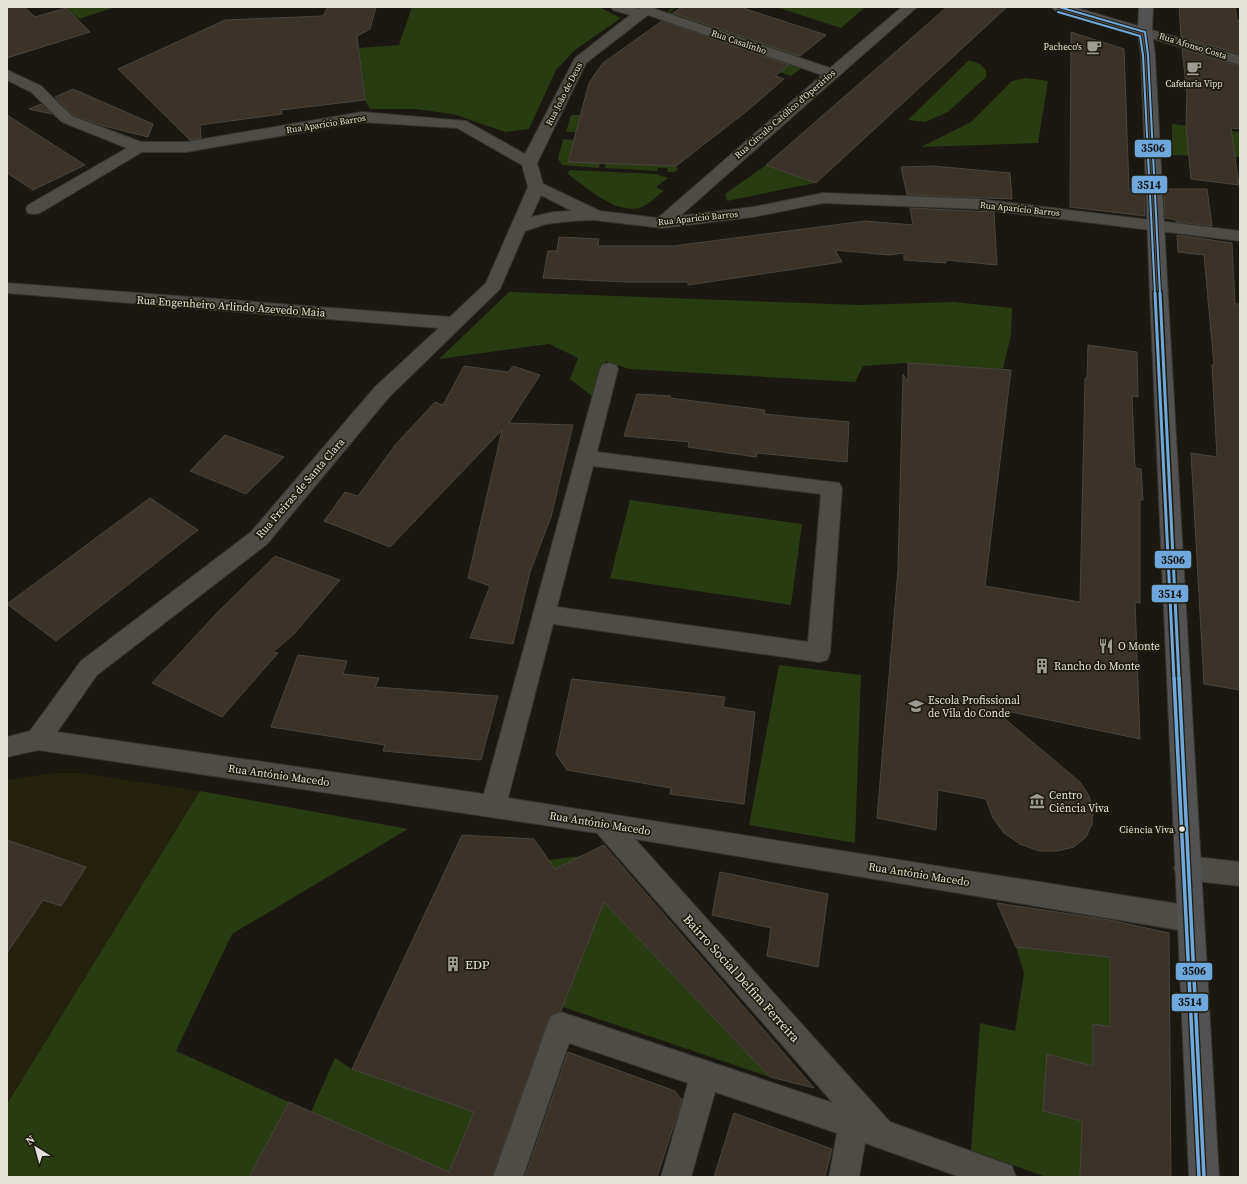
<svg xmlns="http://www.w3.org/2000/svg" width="1247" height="1184" viewBox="0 0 1247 1184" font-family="'Source Serif 4',serif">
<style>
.built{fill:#24210d}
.green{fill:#293b10}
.building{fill:#3b3328;stroke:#49453f}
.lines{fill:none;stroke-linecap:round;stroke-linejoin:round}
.minor-casing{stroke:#35342e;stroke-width:2}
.major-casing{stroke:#35342e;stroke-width:2}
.minor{fill:#4e4c46;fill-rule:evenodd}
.major{fill:#535252;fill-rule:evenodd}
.bus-1-far2-casing{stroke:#1e1b0d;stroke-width:4}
.bus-1-far1-casing{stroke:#1e1b0d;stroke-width:6}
.bus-1-casing{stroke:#1e1b0d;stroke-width:6}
.bus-2-far2-casing{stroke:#1e1b0d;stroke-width:4}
.bus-2-far1-casing{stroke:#1e1b0d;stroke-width:6}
.bus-2-casing{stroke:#1e1b0d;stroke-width:6}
.bus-1-far2{stroke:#6fa8dc;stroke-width:2}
.bus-1-far1{stroke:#6fa8dc;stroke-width:3}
.bus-1{stroke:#6fa8dc;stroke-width:3.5}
.bus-2-far2{stroke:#6fa8dc;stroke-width:2}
.bus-2-far1{stroke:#6fa8dc;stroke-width:3}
.bus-2{stroke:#6fa8dc;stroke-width:3.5}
.bus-dot{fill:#e4e2d9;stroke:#1e1b0d;stroke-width:1.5}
.labels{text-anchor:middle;stroke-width:3.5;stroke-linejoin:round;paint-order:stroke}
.far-street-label{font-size:9px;fill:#e4e2d9;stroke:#1e1b0d}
.far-poi-label{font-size:9px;fill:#e4e2d9;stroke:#1e1b0d;text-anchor:end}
.bus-label{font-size:10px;fill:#e4e2d9;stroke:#1e1b0d;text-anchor:end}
.street-label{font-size:11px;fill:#e4e2d9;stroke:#1e1b0d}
.poi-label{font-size:11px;fill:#e4e2d9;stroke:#1e1b0d;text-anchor:start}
.near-poi-label{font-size:13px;fill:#e4e2d9;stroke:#1e1b0d;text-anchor:start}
.near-street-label{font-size:13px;fill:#e4e2d9;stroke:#1e1b0d}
.line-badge{stroke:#1e1b0d;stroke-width:1.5}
.pale-badge-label{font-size:11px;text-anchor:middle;font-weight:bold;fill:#111}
</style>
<rect width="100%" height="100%" fill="#1a1811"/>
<!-- built -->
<path class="built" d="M52,773H81L200,791L7,1104V780Z"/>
<!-- green -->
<g class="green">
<path d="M65,7H115L79,19Z"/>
<path d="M412,7H599L621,18L575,50L556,70L529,129L505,132L453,114L415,109H370L365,100L359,48L399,45Z"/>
<path d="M674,7H676L670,12L801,55L799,57L667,12Z"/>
<path d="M776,7H865L841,28Z"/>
<path d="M671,24L802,68L791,76L660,32Z"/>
<path d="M969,60L980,64L986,70V77L948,112L925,122L908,120Z"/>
<path d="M1026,78L1048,81L1038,143L921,147L971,122L1012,81Z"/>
<path d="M571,115H580L576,132H566Z"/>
<path d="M1172,124L1240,132V157L1172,155Z"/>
<path d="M563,139L574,140L568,162L600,163L599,168L562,165L558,159Z"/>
<path d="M606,163L676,166L678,170L675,172H668L667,168H658L657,171L605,168Z"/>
<path d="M766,165L815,183L727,201L725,194Z"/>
<path d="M570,170L656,174L668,178L656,187L664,191L662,192C655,198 648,205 639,208C615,214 584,186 567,173Z"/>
<path d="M509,292L859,305L954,302L1012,308L1011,335L1003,369L905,363L863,366L855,382L629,369L606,361L592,396L570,379L578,358L549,344L439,359Z"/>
<path d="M630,500L802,524L791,605L610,578Z"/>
<path d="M779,665L861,675L855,843L749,825Z"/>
<path d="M200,791L408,829L232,934L176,1051L289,1102L249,1177H7V1104Z"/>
<path d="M582,856L447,1177L311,1112L335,1058L352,1069L548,860Z"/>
<path d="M604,902L770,1077L563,1007Z"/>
<path d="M1016,947L1110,957V995L1125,998L1124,1031L1094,1024L1093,1066L1047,1054L1043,1111L1082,1121L1080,1177H1046L971,1150L980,1023L1015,1031L1024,973Z"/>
</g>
<!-- building -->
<g class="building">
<path d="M7,7H24L35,17L66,8L90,32L7,58Z"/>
<path d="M328,7H376L370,29L357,36L365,100L281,110L282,114L200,125L201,138L190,140L118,69L225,20L323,16Z"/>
<path d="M682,7H740L826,35L800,56L673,13Z"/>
<path d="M947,7H1007L816,183L766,165Z"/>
<path d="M1179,7H1235L1237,20L1240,21V54L1181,37Z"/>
<path d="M662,21L789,65L775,76L784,79L747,111L676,166L568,162L589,83L595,74L603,63Z"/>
<path d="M1071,32L1124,49L1129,190L1144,189L1145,216L1070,207Z"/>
<path d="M1182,49L1240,66V129L1231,128L1239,185L1191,179L1186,126L1187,94Z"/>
<path d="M73,89L153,124L148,137L104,126L73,115L55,97Z"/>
<path d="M41,104L52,114L29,109Z"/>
<path d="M7,115L85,165L33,190L7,173Z"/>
<path d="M933,166L1010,173L1012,199L907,195L901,167Z"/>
<path d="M1164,189H1207L1212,226L1176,222V220L1165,218Z"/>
<path d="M910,208L994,212L997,265L946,260V263L904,260V253L889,255L835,250L842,262L688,285V282H625L543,278L548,251H557L559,237L599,239L598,246H673L865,221L913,225Z"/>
<path d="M1177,235L1232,243L1235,304H1240V690L1204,684L1191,453L1217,457L1212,365H1214L1204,255L1178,252Z"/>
<path d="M1088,345L1137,352L1138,397L1132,396L1135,468L1141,469L1143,500H1140V603L1135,602L1140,739L992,708L1080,782L1089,796L1093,810L1092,824L1086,837L1074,847L1057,851H1039L1020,844L1004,833L993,818L986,799L938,790L936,830L877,818L898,570L903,374L908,382V363L1011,370L985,586L1080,602L1085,378H1087Z"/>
<path d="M464,366L508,372L513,366L540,375L509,423L573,425L551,517L530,572L513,644L470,638L490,586L468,578L502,430L390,547L324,521L345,492L358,496L396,444L435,402L443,405Z"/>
<path d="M637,394L671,396L670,398L765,410L764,414L849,422L847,462L757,453L756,457L688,447L689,442L624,436Z"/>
<path d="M225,435L284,457L246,494L190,471Z"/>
<path d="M150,498L198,530L56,641L7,604Z"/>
<path d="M275,556L340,580L294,634L273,652L278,653L222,717L152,683L217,613Z"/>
<path d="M298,655L347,661L343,674L379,678L375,687L498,696L481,760L383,751L385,745L271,727Z"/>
<path d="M572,679L725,697L723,707L755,712L744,804L670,794L671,788L567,770L556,754Z"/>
<path d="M462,835L534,839L555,869L604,845L814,1088L770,1077L604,902L561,1011L550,1015L492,1177H249L289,1102L449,1172L474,1112L352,1069Z"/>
<path d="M7,840L86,867L61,906L43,900L7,953Z"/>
<path d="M720,872L828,894L818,967L767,956L771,928L712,915Z"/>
<path d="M997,903L1110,920L1169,933L1171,1177H1080L1082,1121L1043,1111L1047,1054L1093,1066V1024L1110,1027V957L1016,947Z"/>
<path d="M568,1052L675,1091L682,1100L657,1177H525Z"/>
<path d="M734,1113L832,1149L825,1177H714Z"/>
</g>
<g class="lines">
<!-- minor casing -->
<g class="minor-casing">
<g id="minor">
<path d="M611,7H632L639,9L641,7H657L655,9L830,68L902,7H917L680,216L753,207L823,193L979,199L1240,231V241L979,209L823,203L753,217L662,228L594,220L572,221L546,224L525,231L500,289L389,397L267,544L97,675L57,732L484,794L600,369L602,365L609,363L616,365L618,369L597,452L839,483L842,488L830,653L827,660L819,662L553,624L508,798L1191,906L1200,910L1204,919L1200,928L1191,932L635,839L890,1122L1012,1166L1016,1177H960L865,1143L859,1177H829L837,1133L715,1092L691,1177H661L688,1083L569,1043L523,1177H493L547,1026L551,1016L561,1012L833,1103L597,833L38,750L7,757V737L30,731L81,661L251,532L375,387L439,328L7,293V283L450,317L486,283L528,187L522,165L457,128L362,122L186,152H142L40,213L34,214L28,213L26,209L28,205L127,148L62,122L31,92L7,80V70L41,86L72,116L141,142H186L362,112L466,121L525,154L575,58L630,15L613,10ZM648,15L822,75L658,218L600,211L543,184L537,163L586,63ZM541,195L572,211L554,212L531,217ZM593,466L821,494L808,642L557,607Z"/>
<path d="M1145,28L1240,56V65L1140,35L1138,32L1140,29Z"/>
<path d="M1187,856L1240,862V886L1187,880L1178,876L1174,868L1178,860Z"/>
</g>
</g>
<!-- major casing -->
<g class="major-casing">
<path id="major" d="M1052,7H1074L1138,26L1139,7H1153L1152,32L1155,55L1168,297L1219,1177H1189L1150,297L1141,55L1138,34L1054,10Z"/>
</g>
<!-- minor -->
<use href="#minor" class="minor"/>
<!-- major -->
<use href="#major" class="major"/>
<!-- bus-1-far2 casing -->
<g class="bus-1-far2-casing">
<path id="bus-1-far2" d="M1059,7L1145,32L1148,55L1160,294"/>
</g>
<!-- bus-1-far1 casing -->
<g class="bus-1-far1-casing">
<path id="bus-1-far1" d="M1160,293L1179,679"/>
</g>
<!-- bus-1 casing -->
<g class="bus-1-casing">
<path id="bus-1" d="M1179,678L1204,1177"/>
</g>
<!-- bus-2-far2 casing -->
<g class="bus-2-far2-casing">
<path id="bus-2-far2" d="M1058,12L1140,36L1143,55L1155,294"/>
</g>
<!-- bus-2-far1 casing -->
<g class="bus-2-far1-casing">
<path id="bus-2-far1" d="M1155,293L1174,679"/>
</g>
<!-- bus-2 casing -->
<g class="bus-2-casing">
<path id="bus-2" d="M1174,678L1199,1177"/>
</g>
<!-- bus-1-far2 -->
<use href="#bus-1-far2" class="bus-1-far2"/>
<!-- bus-1-far1 -->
<use href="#bus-1-far1" class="bus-1-far1"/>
<!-- bus-1 -->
<use href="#bus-1" class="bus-1"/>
<!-- bus-2-far2 -->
<use href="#bus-2-far2" class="bus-2-far2"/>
<!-- bus-2-far1 -->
<use href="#bus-2-far1" class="bus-2-far1"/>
<!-- bus-2 -->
<use href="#bus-2" class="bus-2"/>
</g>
<!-- icons -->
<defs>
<g id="cafe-bare" transform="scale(1.2)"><path d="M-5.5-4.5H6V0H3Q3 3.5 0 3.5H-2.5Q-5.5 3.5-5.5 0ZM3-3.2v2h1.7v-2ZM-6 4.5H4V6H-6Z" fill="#9d9b93" stroke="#1e1b0d" stroke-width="2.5" paint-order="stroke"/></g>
<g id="restaurant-bare" transform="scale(1.2)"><path d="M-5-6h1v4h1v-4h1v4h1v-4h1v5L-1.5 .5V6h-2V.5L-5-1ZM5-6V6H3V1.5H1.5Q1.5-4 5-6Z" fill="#9d9b93" stroke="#1e1b0d" stroke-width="2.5" paint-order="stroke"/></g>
<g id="building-bare" transform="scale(1.2)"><path d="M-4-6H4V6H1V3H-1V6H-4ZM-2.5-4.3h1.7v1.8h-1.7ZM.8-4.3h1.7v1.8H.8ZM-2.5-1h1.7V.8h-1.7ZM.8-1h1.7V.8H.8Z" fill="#9d9b93" stroke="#1e1b0d" stroke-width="2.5" paint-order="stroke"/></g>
<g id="school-bare" transform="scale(1.2)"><path d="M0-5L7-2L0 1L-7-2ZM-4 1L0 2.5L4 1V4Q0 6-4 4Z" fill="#9d9b93" stroke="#1e1b0d" stroke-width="2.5" paint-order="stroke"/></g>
<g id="museum-bare" transform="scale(1.2)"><path d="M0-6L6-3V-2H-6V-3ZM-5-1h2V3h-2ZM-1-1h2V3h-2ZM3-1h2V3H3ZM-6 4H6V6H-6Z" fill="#9d9b93" stroke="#1e1b0d" stroke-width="2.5" paint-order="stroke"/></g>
</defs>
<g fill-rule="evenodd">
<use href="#cafe-bare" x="1094" y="47"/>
<use href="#cafe-bare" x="1194" y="68"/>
<use href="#restaurant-bare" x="1106" y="646"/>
<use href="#building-bare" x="1042" y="666"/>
<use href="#school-bare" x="916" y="706"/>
<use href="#museum-bare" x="1037" y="801"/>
<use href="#building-bare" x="453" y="964"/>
</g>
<!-- markers -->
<circle class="bus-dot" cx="1182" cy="829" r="3.5"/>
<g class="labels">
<!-- far-street labels -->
<g class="far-street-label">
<text transform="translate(739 42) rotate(19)" y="3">Rua Casalinho</text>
<text transform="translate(1193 46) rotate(17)" y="3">Rua Afonso Costa</text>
<text transform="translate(564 94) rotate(-63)" y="3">Rua João de Deus</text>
<text transform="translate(785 114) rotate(-41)" y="3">Rua Círculo Católico d'Operários</text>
<text transform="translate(326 124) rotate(-9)" y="3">Rua Aparício Barros</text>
<text transform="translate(1020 209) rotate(6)" y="3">Rua Aparício Barros</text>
<text transform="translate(698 218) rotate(-6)" y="3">Rua Aparício Barros</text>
</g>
<!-- far-poi labels -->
<g class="far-poi-label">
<text x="1082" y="50">Pacheco's</text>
<text x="1194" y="87" text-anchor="middle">Cafetaria Vipp</text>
</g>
<!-- bus labels -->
<g class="bus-label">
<text x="1174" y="833">Ciência Viva</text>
</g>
<!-- street labels -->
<g class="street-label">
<text transform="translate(231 306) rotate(4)" y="4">Rua Engenheiro Arlindo Azevedo Maia</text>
<text transform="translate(300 488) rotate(-49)" y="4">Rua Freiras de Santa Clara</text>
<text transform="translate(279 775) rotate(8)" y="4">Rua António Macedo</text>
<text transform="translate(600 823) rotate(9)" y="4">Rua António Macedo</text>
<text transform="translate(919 874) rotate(9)" y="4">Rua António Macedo</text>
</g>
<!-- poi labels -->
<g class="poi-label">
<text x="1118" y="650">O Monte</text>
<text x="1054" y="670">Rancho do Monte</text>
<text x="928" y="704">Escola Profissional<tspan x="928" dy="13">de Vila do Conde</tspan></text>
<text x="1049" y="799">Centro<tspan x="1049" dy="13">Ciência Viva</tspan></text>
</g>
<!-- near-poi labels -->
<g class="near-poi-label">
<text x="465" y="969">EDP</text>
</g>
<!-- near-street labels -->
<g class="near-street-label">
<text transform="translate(742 978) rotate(48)" y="5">Bairro Social Delfim Ferreira</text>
</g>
</g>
<g class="line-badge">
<rect x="1134" y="139" width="38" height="19" rx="4" fill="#6fa8dc"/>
<rect x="1131" y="175" width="37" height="19" rx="4" fill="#6fa8dc"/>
<rect x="1154" y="550" width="38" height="19" rx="4" fill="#6fa8dc"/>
<rect x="1151" y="584" width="38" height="19" rx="4" fill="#6fa8dc"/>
<rect x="1175" y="962" width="38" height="19" rx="4" fill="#6fa8dc"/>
<rect x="1171" y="993" width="38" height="19" rx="4" fill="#6fa8dc"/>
</g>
<g class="pale-badge-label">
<text x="1153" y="152">3506</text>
<text x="1149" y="189">3514</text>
<text x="1173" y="564">3506</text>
<text x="1170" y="598">3514</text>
<text x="1194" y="975">3506</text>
<text x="1190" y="1006">3514</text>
</g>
<!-- border -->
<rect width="1247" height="1184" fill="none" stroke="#e4e2d9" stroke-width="16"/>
<!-- north arrow -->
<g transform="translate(36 1148) rotate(323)" stroke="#1e1b0d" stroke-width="3" paint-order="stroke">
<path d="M0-3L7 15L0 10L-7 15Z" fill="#e4e2d9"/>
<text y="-6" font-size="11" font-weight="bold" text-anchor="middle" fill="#e4e2d9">N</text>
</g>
</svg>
